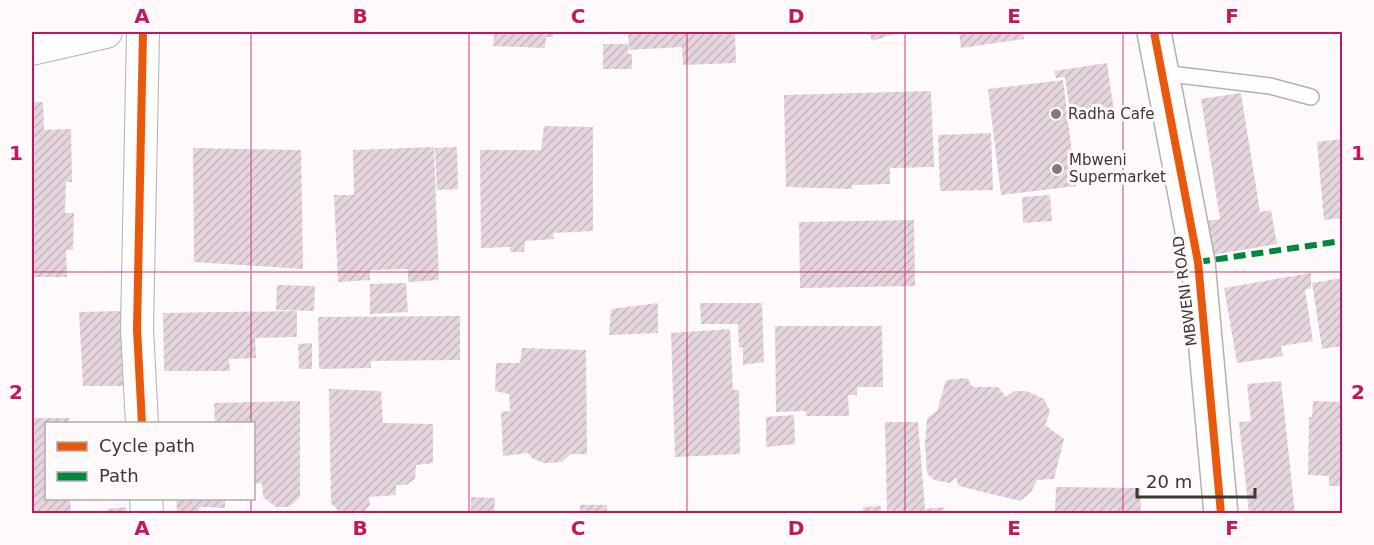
<svg xmlns="http://www.w3.org/2000/svg" width="1374" height="545" viewBox="0 0 1374 545" font-family="'DejaVu Sans',sans-serif">
<style>
.building{fill:url(#building-hatch)}
.lines{fill:none;stroke-linecap:round;stroke-linejoin:round}
.lane-casing{stroke:#b5b1b1;stroke-width:18}
.street-casing{stroke:#b5b1b1;stroke-width:34}
.secondary-casing{stroke:#b5b1b1;stroke-width:36}
.lane{stroke:#fffefe;stroke-width:15}
.street{stroke:#fffefe;stroke-width:32}
.secondary{stroke:#fffefe;stroke-width:33}
.quiet{stroke:#00873e;stroke-width:6;stroke-dasharray:12 6;stroke-linecap:butt}
.cycleway-casing{stroke:#fff9f9;stroke-width:11}
.cycleway{stroke:#e8590c;stroke-width:8}
.grid{fill:none;stroke:#c2185b;stroke-width:1.5;stroke-opacity:0.55}
.poi-dot{fill:#817b7b;stroke:#fff9f9;stroke-width:2}
.labels{text-anchor:middle;stroke-width:6;stroke-linejoin:round;paint-order:stroke}
.poi-label{font-size:15px;fill:#3d3737;stroke:#fff9f9;text-anchor:start}
.street-label{font-size:15px;fill:#3d3737;stroke:#fff9f9}
.neatline{fill:none;stroke:#c2185b;stroke-width:2}
.grid-label{font-size:20px;text-anchor:middle;font-weight:bold;fill:#c2185b}
</style>
<defs>
<pattern id="building-hatch" width="6" height="6" patternUnits="userSpaceOnUse" patternTransform="scale(1.5)"><rect width="6" height="6" fill="#e5d5de"/><path d="M-1 1l2-2M0 6l6-6M5 7l2-2" fill="none" stroke="#c5b7bf"/></pattern>
</defs>
<rect width="100%" height="100%" fill="#fefafa"/>
<!-- building -->
<g class="building">
<path d="M482,32H553V37H546L545,48L493,46L494,35L482,34Z"/>
<path d="M628,32H735L736,63L683,65L682,47L629,50Z"/>
<path d="M869,32H901L872,41Z"/>
<path d="M959,32H1023L1024,39L961,48Z"/>
<path d="M603,44H628V54H632V69H603Z"/>
<path d="M1107,63L1114,112L1071,118L1065,77L1056,78L1054,71Z"/>
<path d="M1063,80L1076,186L1001,195L988,89Z"/>
<path d="M931,91L934,167L890,168V184L852,185V189L786,187L784,95Z"/>
<path d="M1241,93L1260,212L1271,210L1277,244L1207,256L1201,222L1220,219L1201,99Z"/>
<path d="M32,102H43L44,130L71,129L72,182H66L65,213H74L73,250H66L67,277H32Z"/>
<path d="M544,126L593,127V231L553,233L554,239L525,241L524,252H510V247L481,248L480,150H541Z"/>
<path d="M991,133L993,190L940,191L938,135Z"/>
<path d="M1342,139V218L1324,220L1317,142Z"/>
<path d="M434,147L439,280L408,282V269L370,270V280L338,282L334,195H354L353,150Z"/>
<path d="M457,147L458,189L437,190L435,148Z"/>
<path d="M193,148L301,150L303,269L194,262Z"/>
<path d="M1050,195L1052,221L1023,223L1022,197Z"/>
<path d="M914,220L915,286L800,288L799,222Z"/>
<path d="M1311,273V288L1305,290L1313,341L1281,346L1283,356L1237,363L1224,288Z"/>
<path d="M1342,278V346L1322,349L1312,283Z"/>
<path d="M406,283L408,312L370,314V284Z"/>
<path d="M277,285L315,286L314,311L276,310Z"/>
<path d="M658,303V333L609,335L611,309Z"/>
<path d="M700,303H762L764,362L743,365V347L739,348L738,324H701Z"/>
<path d="M121,311L123,386H83L79,312Z"/>
<path d="M297,311V337L255,338L256,358L229,359L230,371H164L163,313Z"/>
<path d="M460,316V360L371,361V368L319,369L318,317Z"/>
<path d="M775,326H882L883,387H857V395H848L849,416H806V411L776,412Z"/>
<path d="M730,329L733,390H739L740,454L675,457L671,333Z"/>
<path d="M312,343V369H299L298,344Z"/>
<path d="M522,348L586,350L587,454H571L562,462L544,463L532,458L528,453L503,456L501,412L510,411L509,394L495,391L496,363H520Z"/>
<path d="M967,378L973,387H998L1006,397L1014,391H1026L1044,399L1050,411L1045,425L1064,439L1054,479L1037,480L1031,492L1020,501L959,486L956,478L949,483L934,480L927,473L925,444L927,418L937,411L946,380Z"/>
<path d="M1281,381L1295,514H1249L1239,422L1251,421L1247,384Z"/>
<path d="M329,389L381,391L383,423L433,424V463L416,465L415,479L406,485H396V495L369,497L370,505L361,514H341L331,503Z"/>
<path d="M300,401V497L289,507H276L263,497L262,483L254,484V424H215L214,403Z"/>
<path d="M1313,401L1342,402V486H1329V476L1308,475L1309,417H1312Z"/>
<path d="M794,415L795,444L766,447V417Z"/>
<path d="M32,418H69L70,424H46V498H70L71,514H32Z"/>
<path d="M885,422H918L925,509L944,507L945,514H887Z"/>
<path d="M1056,487L1140,488L1141,514H1033L1055,511Z"/>
<path d="M471,497L495,498L494,514H471Z"/>
<path d="M176,498H225V508L200,507L198,511H177Z"/>
<rect x="580" y="505" width="27" height="9"/>
<path d="M881,506V514H863V507Z"/>
<path d="M126,507V514H108L107,509Z"/>
</g>
<g class="lines">
<!-- lane casing -->
<g class="lane-casing">
<path id="lane" d="M1162,73L1270,86L1311,97"/>
</g>
<!-- street casing -->
<g class="street-casing">
<g id="street">
<path d="M32,49L106,32"/>
<path d="M142,424L137,329L143,32"/>
<path d="M146,498L147,514"/>
</g>
</g>
<!-- secondary casing -->
<g class="secondary-casing">
<path id="secondary" d="M1154,32L1198,262L1221,514"/>
</g>
<!-- lane -->
<use href="#lane" class="lane"/>
<!-- street -->
<use href="#street" class="street"/>
<!-- secondary -->
<use href="#secondary" class="secondary"/>
<!-- quiet -->
<path class="quiet" d="M1198,262L1342,241"/>
<!-- cycleway casing -->
<g class="cycleway-casing">
<g id="cycleway">
<path d="M1154,32L1198,262L1221,514"/>
<path d="M142,424L137,329L143,32"/>
</g>
</g>
<!-- cycleway -->
<use href="#cycleway" class="cycleway"/>
</g>
<!-- grid -->
<path class="grid" d="M251,32V424M469,32V514M687,32V514M905,32V514M1123,32V514M32,272H1342M251,498V514"/>
<!-- markers -->
<g class="poi-dot">
<circle cx="1056" cy="114" r="6"/>
<circle cx="1057" cy="169" r="6"/>
</g>
<g class="labels">
<!-- poi labels -->
<g class="poi-label">
<text x="1068" y="119">Radha Cafe</text>
<text x="1069" y="165">Mbweni<tspan x="1069" dy="17">Supermarket</tspan></text>
</g>
<!-- street labels -->
<g class="street-label">
<text transform="translate(1185 291) rotate(-97)" y="5">MBWENI ROAD</text>
</g>
</g>
<!-- border -->
<rect width="1374" height="545" fill="none" stroke="#fff9f9" stroke-width="66"/>
<!-- legend -->
<rect x="45" y="422" width="210" height="78" fill="#fff9f9" stroke="#b1abab" stroke-width="1.5"/>
<rect x="57" y="442" width="30" height="9" fill="#e8590c" stroke="#b1abab" stroke-width="1.5"/>
<text x="99" y="452" font-size="18" fill="#3d3737">Cycle path</text>
<rect x="57" y="472" width="30" height="9" fill="#00873e" stroke="#b1abab" stroke-width="1.5"/>
<text x="99" y="482" font-size="18" fill="#3d3737">Path</text>
<!-- scale -->
<path d="M1137 488v9h118v-9" fill="none" stroke="#3d3737" stroke-width="3"/>
<text x="1146" y="488" font-size="18" fill="#3d3737" stroke="#fff9f9" stroke-width="4.5" paint-order="stroke">20 m</text>
<rect x="33" y="33" width="1308" height="479" class="neatline"/>
<g class="grid-label">
<text x="142" y="23">A</text>
<text x="360" y="23">B</text>
<text x="578" y="23">C</text>
<text x="796" y="23">D</text>
<text x="1014" y="23">E</text>
<text x="1232" y="23">F</text>
<text x="16" y="160">1</text>
<text x="1358" y="160">1</text>
<text x="16" y="399">2</text>
<text x="1358" y="399">2</text>
<text x="142" y="535">A</text>
<text x="360" y="535">B</text>
<text x="578" y="535">C</text>
<text x="796" y="535">D</text>
<text x="1014" y="535">E</text>
<text x="1232" y="535">F</text>
</g>
</svg>
